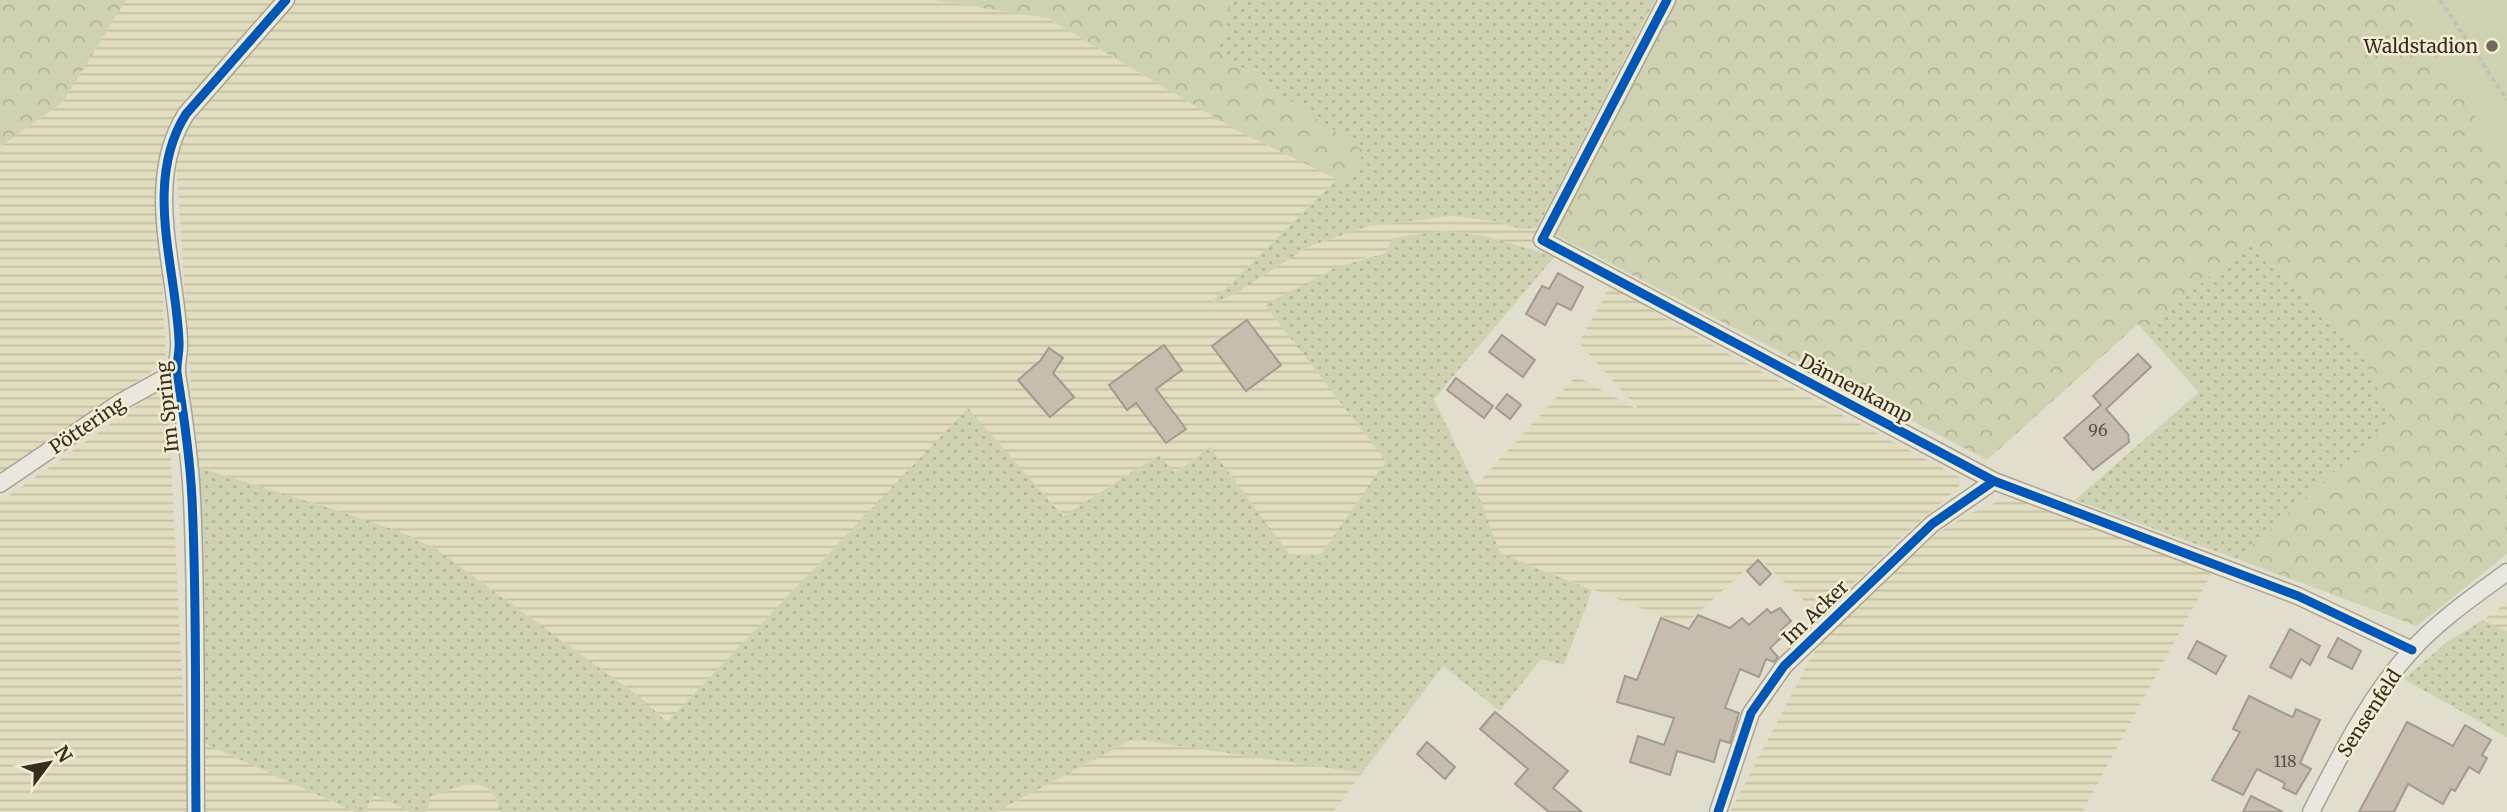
<svg xmlns="http://www.w3.org/2000/svg" width="2507" height="812" viewBox="0 0 2507 812" font-family="Merriweather,serif">
<style>
.farmland{fill:url(#farmland-rules)}
.grass{fill:url(#grass-dots)}
.forest{fill:url(#forest-crowns)}
.pitch{fill:#cfd2b0}
.building{fill:#c6bdae;stroke:#a29a8d;stroke-width:2}
.lines{fill:none;stroke-linecap:round;stroke-linejoin:round}
.minor-casing{stroke:#a7a396;stroke-width:19}
.path{stroke:#c3bfb5;stroke-width:3.5;stroke-dasharray:5 3.5;stroke-linecap:butt}
.minor{stroke:#eae8de;stroke-width:16}
.cycleway-casing{stroke:#f3edd3;stroke-width:13}
.cycleway{stroke:#0057b8;stroke-width:9}
.poi-dot{fill:#726a5c;stroke:#f3edd3;stroke-width:2.5}
.labels{text-anchor:middle;stroke-width:5;stroke-linejoin:round;paint-order:stroke}
.number-label{font-size:16px;fill:#5a5043}
.poi-label{font-size:19px;fill:#362c1f;stroke:#f3edd3;text-anchor:end}
.street-label{font-size:19px;fill:#362c1f;stroke:#f3edd3}
</style>
<defs>
<pattern id="farmland-rules" width="6" height="5" patternUnits="userSpaceOnUse" patternTransform="scale(1.75)"><rect width="6" height="5" fill="#e1ddbe"/><path d="M0 2.5h6" fill="none" stroke="#c2bea3"/></pattern>
<pattern id="grass-dots" width="8" height="8" patternUnits="userSpaceOnUse" patternTransform="scale(1.75)"><rect width="8" height="8" fill="#cfd2b0"/><path d="M2 2h.1M6 6h.1" fill="none" stroke="#b2b497" stroke-width="1.8" stroke-linecap="round"/></pattern>
<pattern id="forest-crowns" width="20" height="18" patternUnits="userSpaceOnUse" patternTransform="scale(1.75)"><rect width="20" height="18" fill="#cfd2b0"/><path d="M2 6a3 3 0 1 1 6 0M12 15a3 3 0 1 1 6 0" fill="none" stroke="#b2b497"/></pattern>
</defs>
<rect width="100%" height="100%" fill="#e2decd"/>
<!-- farmland -->
<g class="farmland">
<path d="M126,0H285L162,140L160,249L166,361L0,480V147L63,102Z"/>
<path d="M288,0H932L1047,18L1236,130L1337,179L1211,303L1235,294L1307,247L1369,226L1452,216L1495,221L1521,229L1537,228L1531,249L1485,236L1442,231L1337,267L1266,305L1386,461L1321,554L1291,556L1210,447L1174,473L1159,455L1064,516L968,409L667,722L641,698L433,547L398,531L326,507L196,467L175,143Z"/>
<path d="M1610,286L1721,350L1959,477V487L1905,534L1820,616L1759,558L1684,625L1500,553L1475,486L1576,376L1640,411L1579,343Z"/>
<path d="M167,384L189,812H0V502Z"/>
<path d="M1999,501L2027,502L2213,571L2082,812H1730L1824,633L1938,533L1967,515Z"/>
<path d="M2507,603V631L2483,620Z"/>
<path d="M1133,739L1362,773L1333,812H996Z"/>
<path d="M202,742L355,812H204Z"/>
<path d="M464,782L484,786L495,796L500,812H427L431,797Z"/>
<path d="M373,795L412,812H365Z"/>
</g>
<!-- grass -->
<g class="grass">
<path d="M1232,0H1655L1537,228L1521,229L1495,221L1452,216L1369,226L1307,247L1235,294L1209,305L1337,179L1343,182L1365,152L1218,51Z"/>
<path d="M1442,231L1485,236L1555,256L1434,399L1475,486L1500,553L1592,590L1564,665L1541,659L1500,711L1443,666L1362,773L1133,739L996,812H500C492,770 459,785 431,797L427,812H412L373,795L365,812H355L202,742L196,467L326,507L398,531L433,547L641,698L667,722L968,408L1063,516L1159,455L1175,473L1210,447L1291,556L1321,554L1386,461L1265,305L1337,267L1386,253L1393,238Z"/>
<path d="M2252,241L2367,362L2392,422L2237,559L2075,500L2199,392L2144,331Z"/>
<path d="M2483,620L2507,631V737L2404,679L2447,642Z"/>
</g>
<!-- forest -->
<g class="forest">
<path d="M0,0H126L63,102L0,147Z"/>
<path d="M932,0H1232L1218,51L1365,152L1343,182L1236,130L1047,18Z"/>
<path d="M1674,0H2399L2507,163V554L2417,626L2237,559L2392,421L2366,362L2252,241L2144,331L2138,324L1987,460L1554,234Z"/>
</g>
<!-- pitch -->
<path class="pitch" d="M2399,0H2507V163Z"/>
<!-- building -->
<g class="building">
<path d="M1558,273L1583,287L1571,310L1557,303L1545,325L1526,314L1542,286L1549,289Z"/>
<path d="M1247,320L1281,365L1246,391L1212,346Z"/>
<path d="M1502,335L1535,360L1523,377L1489,352Z"/>
<path d="M1164,345L1182,370L1156,389L1186,429L1166,443L1136,403L1127,410L1109,385Z"/>
<path d="M1049,348L1063,358L1053,373L1074,397L1050,417L1018,380L1040,361Z"/>
<path d="M2138,354L2151,367L2106,409L2128,434L2129,442L2093,470L2064,438L2101,405L2093,396Z"/>
<path d="M1456,378L1493,406L1484,418L1447,390Z"/>
<path d="M1507,394L1521,405L1510,419L1496,408Z"/>
<path d="M1758,560L1771,574L1760,585L1747,571Z"/>
<path d="M1780,608L1791,621L1781,630L1785,634L1770,648L1778,657L1774,662L1766,659L1759,677L1740,669L1725,708L1739,713L1730,743L1720,740L1714,762L1677,751L1670,775L1630,762L1638,736L1664,745L1674,718L1617,702L1625,676L1637,680L1661,618L1689,629L1698,615L1730,628L1742,618L1749,625L1767,609L1771,613Z"/>
<path d="M2290,629L2320,646L2310,665L2301,659L2291,678L2270,667Z"/>
<path d="M2338,638L2361,651L2352,669L2328,657Z"/>
<path d="M2197,641L2226,656L2216,674L2188,658Z"/>
<path d="M2249,696L2290,716L2293,717L2296,709L2320,720L2300,763L2311,769L2296,794L2283,788L2285,783L2257,769L2243,795L2212,780L2240,732L2233,729Z"/>
<path d="M1495,712L1568,771L1553,788L1582,812H1549L1515,784L1528,769L1480,729Z"/>
<path d="M2407,722L2453,746L2465,725L2491,740L2482,755L2487,758L2479,773L2469,767L2455,791L2451,789L2443,804L2408,784L2394,812H2359Z"/>
<path d="M1427,742L1455,767L1445,779L1417,754Z"/>
<path d="M2251,796L2283,812H2243Z"/>
</g>
<g class="lines">
<!-- minor casing -->
<g class="minor-casing">
<g id="minor">
<path d="M1667,0L1542,240L1994,481L2298,596L2412,650"/>
<path d="M0,484L119,403L177,371"/>
<path d="M196,812C195,708 197,603 192,499C190,456 184,416 177,373C176,363 180,352 179,341C176,267 143,182 186,114L286,0"/>
<path d="M1718,812L1751,713L1784,666L1932,524L1994,481"/>
<path d="M2311,812C2340,756 2368,698 2411,651C2438,621 2474,596 2507,572"/>
</g>
</g>
<!-- path -->
<path class="path" d="M2440,0L2507,100"/>
<!-- minor -->
<use href="#minor" class="minor"/>
<!-- cycleway casing -->
<g class="cycleway-casing">
<g id="cycleway">
<path d="M1667,0L1542,240L1994,481L2298,596L2412,650"/>
<path d="M196,812C195,708 197,603 192,499C190,456 184,416 177,373C176,363 180,352 179,341C176,267 143,182 186,114L286,0"/>
<path d="M1718,812L1751,713L1784,666L1932,524L1994,481"/>
</g>
</g>
<!-- cycleway -->
<use href="#cycleway" class="cycleway"/>
</g>
<!-- markers -->
<circle class="poi-dot" cx="2492" cy="46" r="7"/>
<g class="labels">
<!-- number labels -->
<g class="number-label">
<text x="2098" y="436">96</text>
<text x="2285" y="767">118</text>
</g>
<!-- poi labels -->
<g class="poi-label">
<text x="2478" y="53">Waldstadion</text>
</g>
<!-- street labels -->
<g class="street-label">
<text transform="translate(1856 388) rotate(28)" y="7">Dännenkamp</text>
<text transform="translate(167 407) rotate(-96)" y="7">Im Spring</text>
<text transform="translate(87 425) rotate(-34)" y="7">Pöttering</text>
<text transform="translate(1815 612) rotate(-44)" y="7">Im Acker</text>
<text transform="translate(2369 713) rotate(-57)" y="7">Sensenfeld</text>
</g>
</g>
<!-- north arrow -->
<g transform="translate(49 763) rotate(58)" stroke="#f3edd3" stroke-width="5" paint-order="stroke">
<path d="M0-5L12 26L0 18L-12 26Z" fill="#362c1f"/>
<text y="-10" font-size="19" font-weight="bold" text-anchor="middle" fill="#362c1f">N</text>
</g>
</svg>
